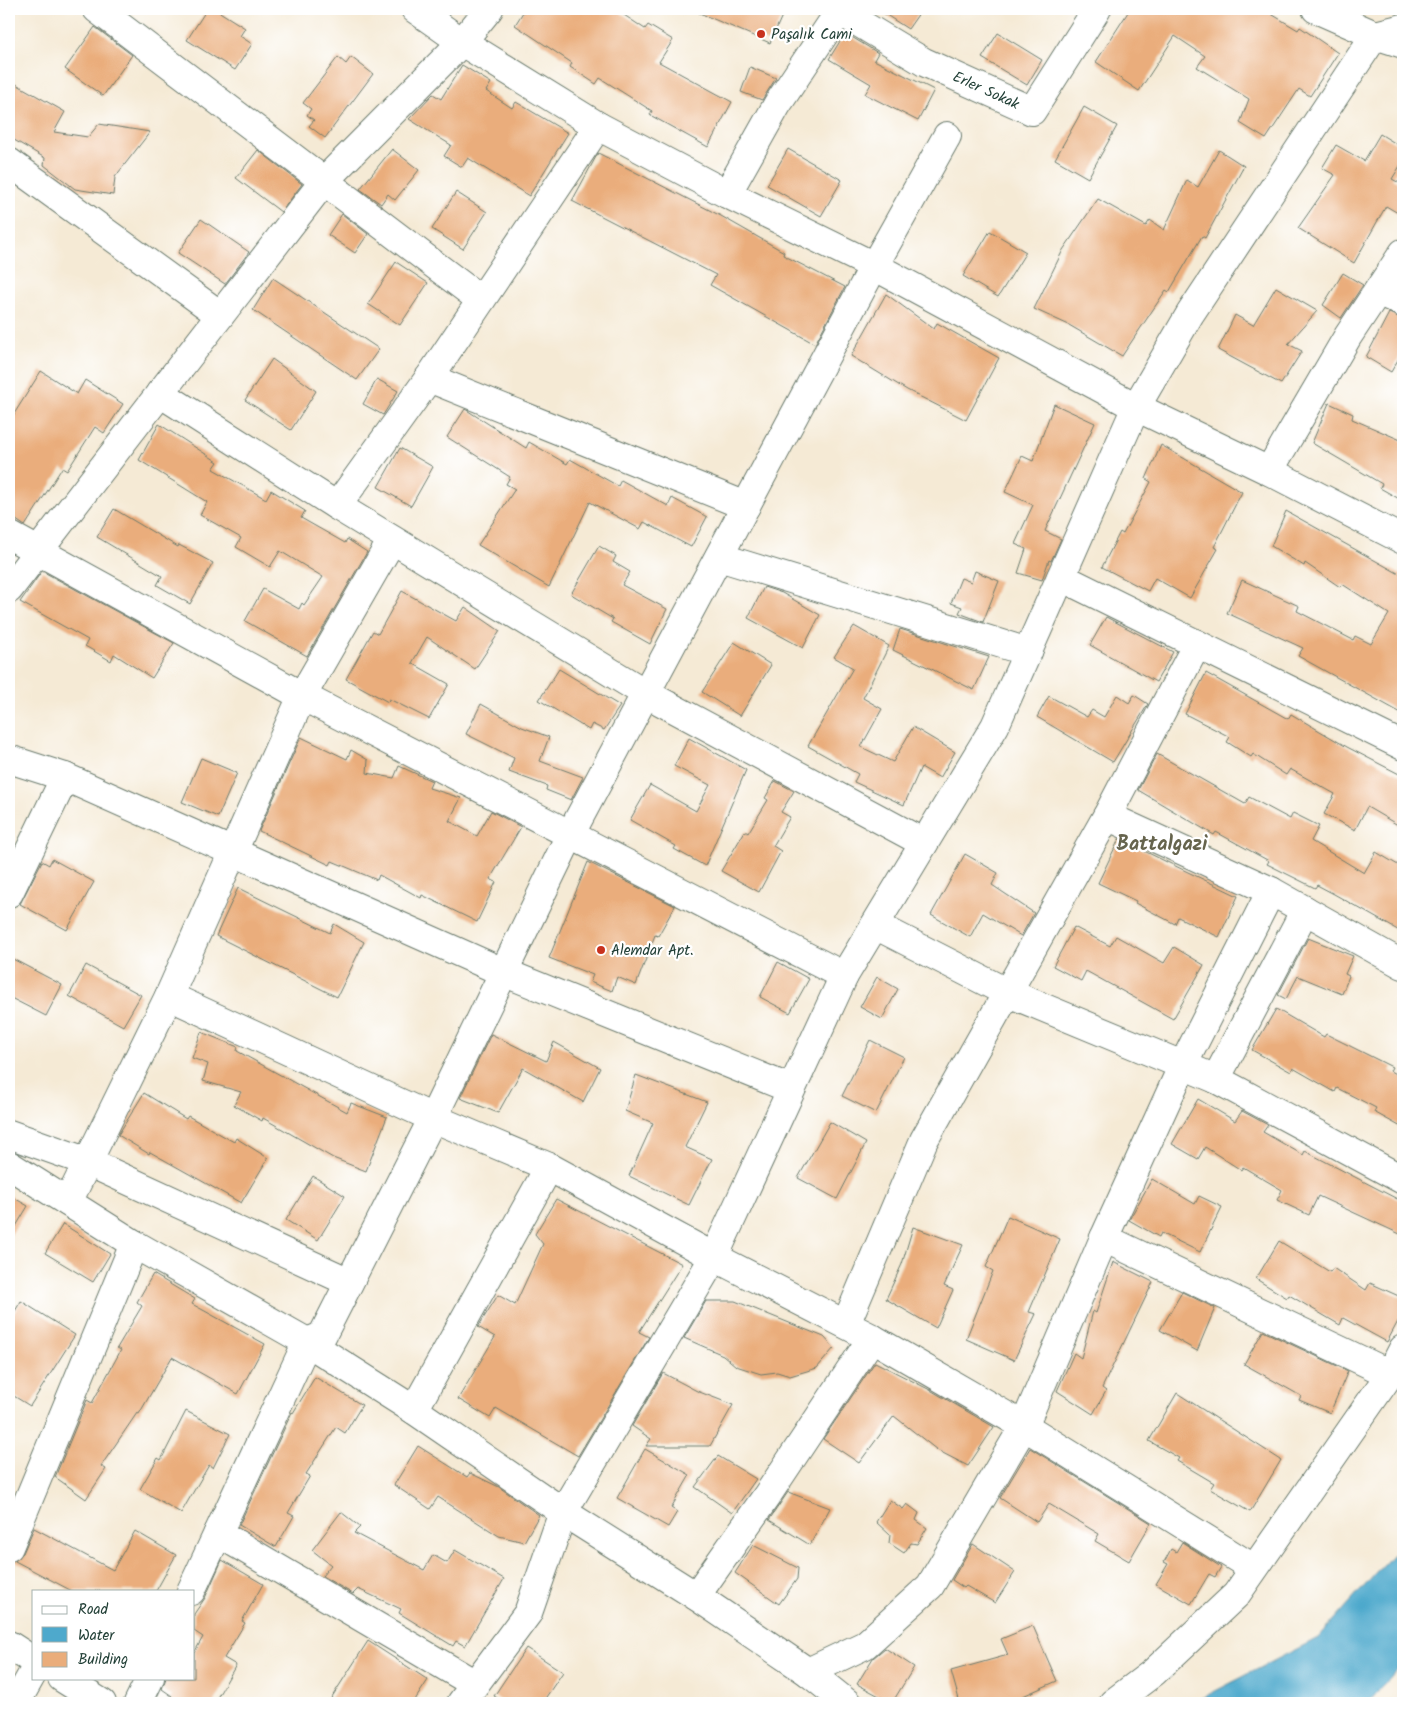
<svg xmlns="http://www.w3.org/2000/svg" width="1412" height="1712" viewBox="0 0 1412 1712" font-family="Kalam,sans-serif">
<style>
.water{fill:#4ea9cc;stroke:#367380}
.building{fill:#eaad7b}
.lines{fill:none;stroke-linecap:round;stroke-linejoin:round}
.minor-casing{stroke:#6a7a6c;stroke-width:30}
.major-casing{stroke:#6a7a6c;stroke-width:30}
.minor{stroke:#fff;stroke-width:28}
.major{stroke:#fff;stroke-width:28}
.poi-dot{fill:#c8321e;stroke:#fff;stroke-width:2}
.labels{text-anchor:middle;stroke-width:4.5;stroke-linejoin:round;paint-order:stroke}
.poi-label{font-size:15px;fill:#1f3d34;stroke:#fff;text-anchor:start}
.street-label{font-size:15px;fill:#1f3d34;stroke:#fff}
.district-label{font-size:20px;font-weight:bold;fill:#66644d;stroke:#fff}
</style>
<rect width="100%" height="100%" fill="#fff"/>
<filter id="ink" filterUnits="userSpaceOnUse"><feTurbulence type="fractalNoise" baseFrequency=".02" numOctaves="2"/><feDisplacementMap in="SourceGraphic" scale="10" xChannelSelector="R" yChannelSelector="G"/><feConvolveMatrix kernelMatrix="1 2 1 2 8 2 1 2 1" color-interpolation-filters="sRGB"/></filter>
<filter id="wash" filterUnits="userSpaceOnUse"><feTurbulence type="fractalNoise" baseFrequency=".0096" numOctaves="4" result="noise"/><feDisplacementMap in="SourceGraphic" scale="20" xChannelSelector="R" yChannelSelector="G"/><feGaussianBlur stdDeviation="1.12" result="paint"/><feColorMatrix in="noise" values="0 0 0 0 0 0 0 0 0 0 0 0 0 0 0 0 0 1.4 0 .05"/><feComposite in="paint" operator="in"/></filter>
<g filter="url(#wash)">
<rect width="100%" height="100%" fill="#f5ead5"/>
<!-- water -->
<path class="water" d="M1403,1543V1663L1367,1703H1192L1318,1638Z"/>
<g id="blocks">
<!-- building -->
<g class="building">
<path d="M207,9H215L245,28L240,36L252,44L235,70L187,40Z"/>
<path d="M525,9H615L645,29L648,25L673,40L659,62L732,102L708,147L650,115L652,111L600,78L596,84L570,67L572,63L515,25Z"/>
<path d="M690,9H785L770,43Z"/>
<path d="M877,9H922L908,29Z"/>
<path d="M1130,9H1263L1298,30L1300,27L1338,53L1310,96L1299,89L1266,139L1240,123L1249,99L1197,67L1205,56L1175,36L1139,91L1096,62Z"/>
<path d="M95,27L132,55L103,96L65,69Z"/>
<path d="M845,33L878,53L874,60L934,90L918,121L865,94L871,84L829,59Z"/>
<path d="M998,33L1042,60L1027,85L982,58Z"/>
<path d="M338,57L346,64L351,57L373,74L325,138L309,126L314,120L307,115L311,109L303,103Z"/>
<path d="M462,65L491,83L486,91L512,108L516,102L568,133L529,196L468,158L462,167L444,156L451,145L409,119L433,94L441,99Z"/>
<path d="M750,67L776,78L762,100L741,92Z"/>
<path d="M9,80L65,112L54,132L88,137L99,124L150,132L115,177L113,195L75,189L44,165L45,158L9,137Z"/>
<path d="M1084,107L1117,126L1088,178L1055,159Z"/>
<path d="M1380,134L1403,148V161L1392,179L1403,185V216L1386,206L1354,263L1298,228L1335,175L1322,168L1336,145L1364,161Z"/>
<path d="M392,149L419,170L395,200L388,194L381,204L360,189Z"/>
<path d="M788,149L842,180L821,216L767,185Z"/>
<path d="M258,150L302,184L281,212L236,178Z"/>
<path d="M1219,150L1244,166L1205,238L1202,236L1169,292L1166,290L1122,356L1069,325L1034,309L1063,250L1098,199L1146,226L1150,220L1164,230L1187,180L1198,187Z"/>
<path d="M598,153L721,216L784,252L783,255L845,287L815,344L710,285L716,275L572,201Z"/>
<path d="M456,192L487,212L463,249L432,229Z"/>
<path d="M342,214L368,234L355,253L328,235Z"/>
<path d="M201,219L249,252L225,284L178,253Z"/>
<path d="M990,231L1026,252L998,297L963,276Z"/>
<path d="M396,262L428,283L400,325L368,304Z"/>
<path d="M1343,273L1363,285L1341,318L1323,305Z"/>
<path d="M273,278L379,349L357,380L253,310Z"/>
<path d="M1276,287L1317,311L1288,344L1302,351L1281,384L1218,350L1235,315L1253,325Z"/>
<path d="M886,294L934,329L937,323L999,358L966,420L907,390L851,356Z"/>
<path d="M1389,313L1403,319V351L1391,372L1366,357Z"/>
<path d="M272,359L316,391L291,430L245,400Z"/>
<path d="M41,371L77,394L85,380L123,404L104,433L95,427L67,471L62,468L25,526L9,515V422Z"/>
<path d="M377,379L398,391L383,415L363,404Z"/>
<path d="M1329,403L1353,414L1352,419L1403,441V501L1380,488L1382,484L1312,443Z"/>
<path d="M1054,404L1095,423L1045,531L1061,539L1051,561L1049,560L1042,580L1018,573L1026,549L1015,544L1033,505L1005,492L1022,456L1033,461Z"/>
<path d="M465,409L526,448L529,442L567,464L570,459L618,486L621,480L668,506L672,498L707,517L691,547L644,522L640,529L590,502L549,587L478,545L515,489L506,484L510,477L447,437Z"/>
<path d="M159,424L218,462L213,469L266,499L271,490L305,511L301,518L345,543L347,539L367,552L307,656L245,621L263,589L299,609L302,603L304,605L323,577L280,551L270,567L236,547L241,538L200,515L207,502L139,460Z"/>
<path d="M1161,445L1242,492L1214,547L1218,549L1190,598L1155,578L1148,591L1102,567L1120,532L1123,534L1151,482L1146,479Z"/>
<path d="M400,448L433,467L411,506L378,487Z"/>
<path d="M114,509L178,547L179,545L213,563L190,604L157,585L162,576L97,537Z"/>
<path d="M1286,511L1403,576V714L1298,656L1303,648L1227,613L1242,580L1299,606L1297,611L1353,640L1355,636L1371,644L1389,614L1342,584L1340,587L1305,563L1304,566L1271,546Z"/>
<path d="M599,546L616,556L613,562L630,572L622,585L667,609L650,644L611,622L613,619L571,594Z"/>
<path d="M42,571L174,643L152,678L114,654L111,661L85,646L88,640L20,602Z"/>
<path d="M975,571L999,581L983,622L959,613L962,607L951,603L961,578L971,582Z"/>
<path d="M764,587L782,593L820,615L803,648L748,618Z"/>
<path d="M402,591L456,621L465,607L500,631L475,669L427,637L412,663L449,684L429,719L389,699L388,702L346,679L373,631L378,634Z"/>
<path d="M1106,617L1173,652L1156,682L1090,645Z"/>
<path d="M854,626L889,646L863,698L882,709L861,747L893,762L913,727L955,752L940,778L921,767L904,805L854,782L858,774L808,746L853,668L834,657Z"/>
<path d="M900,629L989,657L974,690L893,650Z"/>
<path d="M734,642L771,665L740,716L702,692Z"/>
<path d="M559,669L620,706L604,730L592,724L589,730L539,700Z"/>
<path d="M1206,673L1288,719L1291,714L1347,747L1403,776V828L1367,807L1355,830L1324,814L1335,794L1290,769L1286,775L1253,754L1251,757L1227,742L1230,737L1185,714Z"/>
<path d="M1117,695L1129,703L1134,695L1148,704L1113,762L1037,717L1049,696L1087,717L1092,710L1104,717Z"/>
<path d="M481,704L522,727L549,737L540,761L583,777L571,800L546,790L547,786L509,772L514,758L466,734Z"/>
<path d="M301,737L347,759L351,750L368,760L367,773L394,778L399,766L432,781L429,788L461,798L449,821L477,836L491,811L521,827L490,879L496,882L477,922L422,895L421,898L379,875L377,880L332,861L330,865L259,831Z"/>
<path d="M689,738L746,770L705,866L674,849L676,846L630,820L650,785L696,811L710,785L674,766Z"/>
<path d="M1157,754L1245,804L1249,797L1290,819L1293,813L1319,826L1311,841L1364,873L1376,852L1403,868V933L1334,894L1317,885L1315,888L1267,864L1269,861L1216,832L1214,835L1138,790Z"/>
<path d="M201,758L237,773L218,817L182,802Z"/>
<path d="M775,781L794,791L781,812L790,817L773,846L781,851L759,892L721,871L745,831L748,833L768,800L765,798Z"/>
<path d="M1119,839L1238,896L1219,937L1178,917L1175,924L1135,903L1136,901L1098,883Z"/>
<path d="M965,854L998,873L992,885L1034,913L1021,936L983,913L970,937L931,915Z"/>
<path d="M52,859L94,882L67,930L20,904L42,861L49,865Z"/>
<path d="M588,862L675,906L658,936L655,935L636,985L617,977L612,991L590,982L593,975L549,958Z"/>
<path d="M238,888L330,933L334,924L364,942L337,997L216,936Z"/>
<path d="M1074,927L1110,946L1116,936L1164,963L1174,947L1204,965L1173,1019L1086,971L1081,981L1053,966Z"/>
<path d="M1308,938L1353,956L1345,974L1349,976L1342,994L1298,976L1286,999L1278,995Z"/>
<path d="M9,957L62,985L46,1016L9,997Z"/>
<path d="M778,962L809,979L790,1013L760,997Z"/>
<path d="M86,965L141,995L123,1026L69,996Z"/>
<path d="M877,977L898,989L882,1019L860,1007Z"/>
<path d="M1276,1009L1324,1037L1326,1034L1392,1067L1390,1071L1403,1078V1128L1374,1112L1376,1108L1337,1088L1335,1092L1293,1068L1291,1072L1252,1050Z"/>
<path d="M201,1032L238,1047L237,1051L347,1112L351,1103L387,1117L366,1171L333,1158L263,1118L262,1121L234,1105L241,1092L203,1081L208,1064L192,1058Z"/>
<path d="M491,1034L546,1061L554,1042L600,1068L583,1102L523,1068L498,1113L460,1098Z"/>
<path d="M870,1040L904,1057L876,1113L842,1096Z"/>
<path d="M636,1075L707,1102L685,1147L712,1159L689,1205L629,1176L653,1123L625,1111Z"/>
<path d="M144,1093L186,1119L188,1116L234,1142L236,1138L268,1158L241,1203L150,1152L149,1154L118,1135Z"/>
<path d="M1198,1099L1235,1121L1242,1111L1268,1125L1263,1132L1303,1155L1305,1151L1403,1202V1225L1400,1234L1318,1196L1309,1215L1277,1200L1282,1190L1243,1167L1241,1170L1205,1147L1198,1159L1172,1144Z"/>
<path d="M830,1122L866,1143L837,1199L798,1178Z"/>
<path d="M313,1176L345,1196L318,1240L286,1220Z"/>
<path d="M1152,1179L1195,1204L1199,1196L1222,1207L1200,1252L1161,1233L1159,1237L1129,1220Z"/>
<path d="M9,1195L28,1206L9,1238Z"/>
<path d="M556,1199L682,1264L639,1332L649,1337L578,1456L496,1408L490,1418L458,1399L495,1337L478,1327L498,1295L515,1305L543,1244L535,1234Z"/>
<path d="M1008,1216L1060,1239L1029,1312L1036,1314L1014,1360L966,1339L993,1271L986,1267Z"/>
<path d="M63,1224L110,1254L93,1282L45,1253Z"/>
<path d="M913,1227L963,1245L944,1286L953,1290L936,1328L886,1299L902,1264Z"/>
<path d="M1279,1241L1330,1272L1333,1268L1366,1290L1370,1283L1403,1298V1312L1387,1342L1343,1318L1340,1325L1289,1295L1287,1298L1256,1279Z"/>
<path d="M1113,1262L1153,1282L1102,1388L1106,1391L1093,1414L1057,1391L1074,1353L1081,1358L1093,1311L1096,1313Z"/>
<path d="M153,1274L195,1299L192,1304L265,1344L238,1394L172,1357L139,1414L137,1413L101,1466L106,1469L86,1499L55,1477L87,1400L92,1403L121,1350L117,1348L142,1306L137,1302Z"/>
<path d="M1182,1292L1215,1308L1197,1351L1160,1330Z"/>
<path d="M21,1301L75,1335L30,1406L9,1393V1321Z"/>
<path d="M706,1301H735L824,1337L834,1348L817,1368L790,1376L777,1372L761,1374L736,1366L723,1355L684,1338Z"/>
<path d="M1263,1331L1348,1371L1330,1413L1299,1400L1301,1396L1244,1364Z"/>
<path d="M875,1362L932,1391L994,1427L968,1466L937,1450L894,1416L859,1463L823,1439Z"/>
<path d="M663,1373L697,1391L733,1405L710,1446H646L651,1439L632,1426Z"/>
<path d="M315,1377L362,1405L345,1433L336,1427L306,1474L310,1476L288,1513L294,1516L276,1547L239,1525L292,1412L293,1413Z"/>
<path d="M1177,1393L1281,1460L1250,1512L1210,1489L1214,1483L1177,1461L1179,1458L1149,1441Z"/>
<path d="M186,1411L230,1434L213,1468L209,1465L181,1513L140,1489L158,1458L161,1460Z"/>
<path d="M418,1446L467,1477L470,1473L499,1487L539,1515L524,1542L499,1536L438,1497L430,1509L394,1485Z"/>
<path d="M1030,1448L1151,1523L1129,1561L1095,1541L1099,1534L1049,1504L1037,1522L1000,1498Z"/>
<path d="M645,1449L690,1475L671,1508L677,1512L668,1527L617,1498Z"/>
<path d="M718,1456L756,1479L732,1513L695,1487Z"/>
<path d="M788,1492L830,1508L810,1545L769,1520Z"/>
<path d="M890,1500L903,1509L907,1504L919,1513L916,1520L927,1528L917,1544L911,1543L904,1553L889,1543L890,1535L876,1522Z"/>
<path d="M341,1512L360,1527L354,1533L424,1570L433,1555L447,1563L455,1550L504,1579L465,1646L456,1641L453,1646L399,1613L401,1609L358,1589L353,1594L322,1576L331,1565L312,1550Z"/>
<path d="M34,1528L113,1570L135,1531L176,1555L156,1591H72L15,1561L23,1553Z"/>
<path d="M1182,1542L1221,1567L1215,1577L1209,1574L1191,1604L1156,1584L1168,1564L1164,1562L1171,1549L1176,1552Z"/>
<path d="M973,1544L1015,1572L995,1603L966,1586L964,1588L952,1580Z"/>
<path d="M753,1545L798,1568L797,1579L779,1604L735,1573Z"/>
<path d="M222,1560L263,1584L242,1621L245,1623L224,1658L236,1665L214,1703H168L172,1696L162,1689L166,1678H194V1653L203,1637L194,1631V1614L205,1598Z"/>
<path d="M1033,1626L1057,1681L1023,1696L996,1703H960L951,1671L1008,1655L1001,1639Z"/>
<path d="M368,1641L428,1680L413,1703H386L377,1697L373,1703H328Z"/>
<path d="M526,1648L563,1672L542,1703H505L494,1696Z"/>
<path d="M885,1648L914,1667L892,1703L857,1684L873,1658Z"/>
</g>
</g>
</g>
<g filter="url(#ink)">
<use href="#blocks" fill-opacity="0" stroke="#6a7a6c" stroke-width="1"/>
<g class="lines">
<!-- minor casing -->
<g class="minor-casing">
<g id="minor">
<path d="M97,9L481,300"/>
<path d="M415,9L462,42L598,126L727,194L874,266L1136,407L1269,471L1403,540"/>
<path id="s1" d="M836,9L924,62L1032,111L1097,9"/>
<path d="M9,162L220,315"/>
<path d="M727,194L777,105L841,9"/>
<path d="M1378,291L1403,303"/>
<path d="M429,378L746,506"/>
<path d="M160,393L337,506L645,693L924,843"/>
<path d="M1269,471L1348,336L1403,253"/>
<path d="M337,506L429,378L598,126"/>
<path d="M9,535L302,696L844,976"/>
<path d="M719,557L1028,652"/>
<path d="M1061,577L1403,746"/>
<path d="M9,589L324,181L462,42L489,9"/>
<path d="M9,759L65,777L503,972L791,1089"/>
<path d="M1107,816L1271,891L1403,965"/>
<path d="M9,893L65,777"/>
<path d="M875,925L1006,992L1216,1079L1403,1180"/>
<path d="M169,996L433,1118L549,1167L714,1257L872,1338L1024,1426L1253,1568"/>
<path d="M1216,1079L1305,910"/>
<path d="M9,1134L88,1162L349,1282"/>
<path d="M9,1165L134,1244L307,1342L414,1410L563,1512L696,1596L808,1672L847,1703"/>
<path d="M68,1202L169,996L302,696L392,540"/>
<path d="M1104,1238L1390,1374"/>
<path d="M846,1324L924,1140L1107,816L1197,644"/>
<path d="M414,1410L549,1167"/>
<path d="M218,1533L475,1684"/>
<path d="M9,1547L134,1244"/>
<path d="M191,1591L307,1342L322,1336L433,1118L570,835L874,266L947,136"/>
<path d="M696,1596L766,1497L872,1338"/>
<path d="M9,1645L34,1661"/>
<path d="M808,1672L865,1645L930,1586L1024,1426L1104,1238L1183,1065L1271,891"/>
<path d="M62,1678L102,1703"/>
<path d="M16,1703L34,1671"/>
<path d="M138,1703L150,1678"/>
<path d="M461,1703L528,1613L563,1512L714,1257L844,976L995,726L1136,407L1190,314L1375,35L1403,28"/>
<path d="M1113,1703L1154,1672L1236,1595L1390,1374L1403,1349"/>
</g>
</g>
<!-- major casing -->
<g class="major-casing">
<path id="major" d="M1316,9L1375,35L1403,44"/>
</g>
<!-- minor -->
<use href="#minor" class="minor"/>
<!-- major -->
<use href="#major" class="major"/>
</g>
</g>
<!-- markers -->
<g class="poi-dot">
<circle cx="761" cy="34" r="5"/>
<circle cx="601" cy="950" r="5"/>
</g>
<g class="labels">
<!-- poi labels -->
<g class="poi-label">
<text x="771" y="39">Paşalık Cami</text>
<text x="611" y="955">Alemdar Apt.</text>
</g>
<!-- street labels -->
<g class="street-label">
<text dy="5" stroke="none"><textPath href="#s1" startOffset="171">Erler Sokak</textPath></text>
</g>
<!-- district labels -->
<g class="district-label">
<text x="1162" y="850">Battalgazi</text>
</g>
</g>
<!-- margin -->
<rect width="1412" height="1712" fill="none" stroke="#fff" stroke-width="30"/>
<!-- legend -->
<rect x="32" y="1590" width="162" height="90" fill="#ffffff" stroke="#a5b1ae"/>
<rect x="42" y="1606" width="25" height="8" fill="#ffffff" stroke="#a5b1ae"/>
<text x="78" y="1614" font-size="15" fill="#1f3d34">Road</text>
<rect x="42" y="1627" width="25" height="15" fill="#4ea9cc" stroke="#a5b1ae"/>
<text x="78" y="1640" font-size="15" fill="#1f3d34">Water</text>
<rect x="42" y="1652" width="25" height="15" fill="#eaad7b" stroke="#a5b1ae"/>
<text x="78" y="1664" font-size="15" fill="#1f3d34">Building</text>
</svg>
